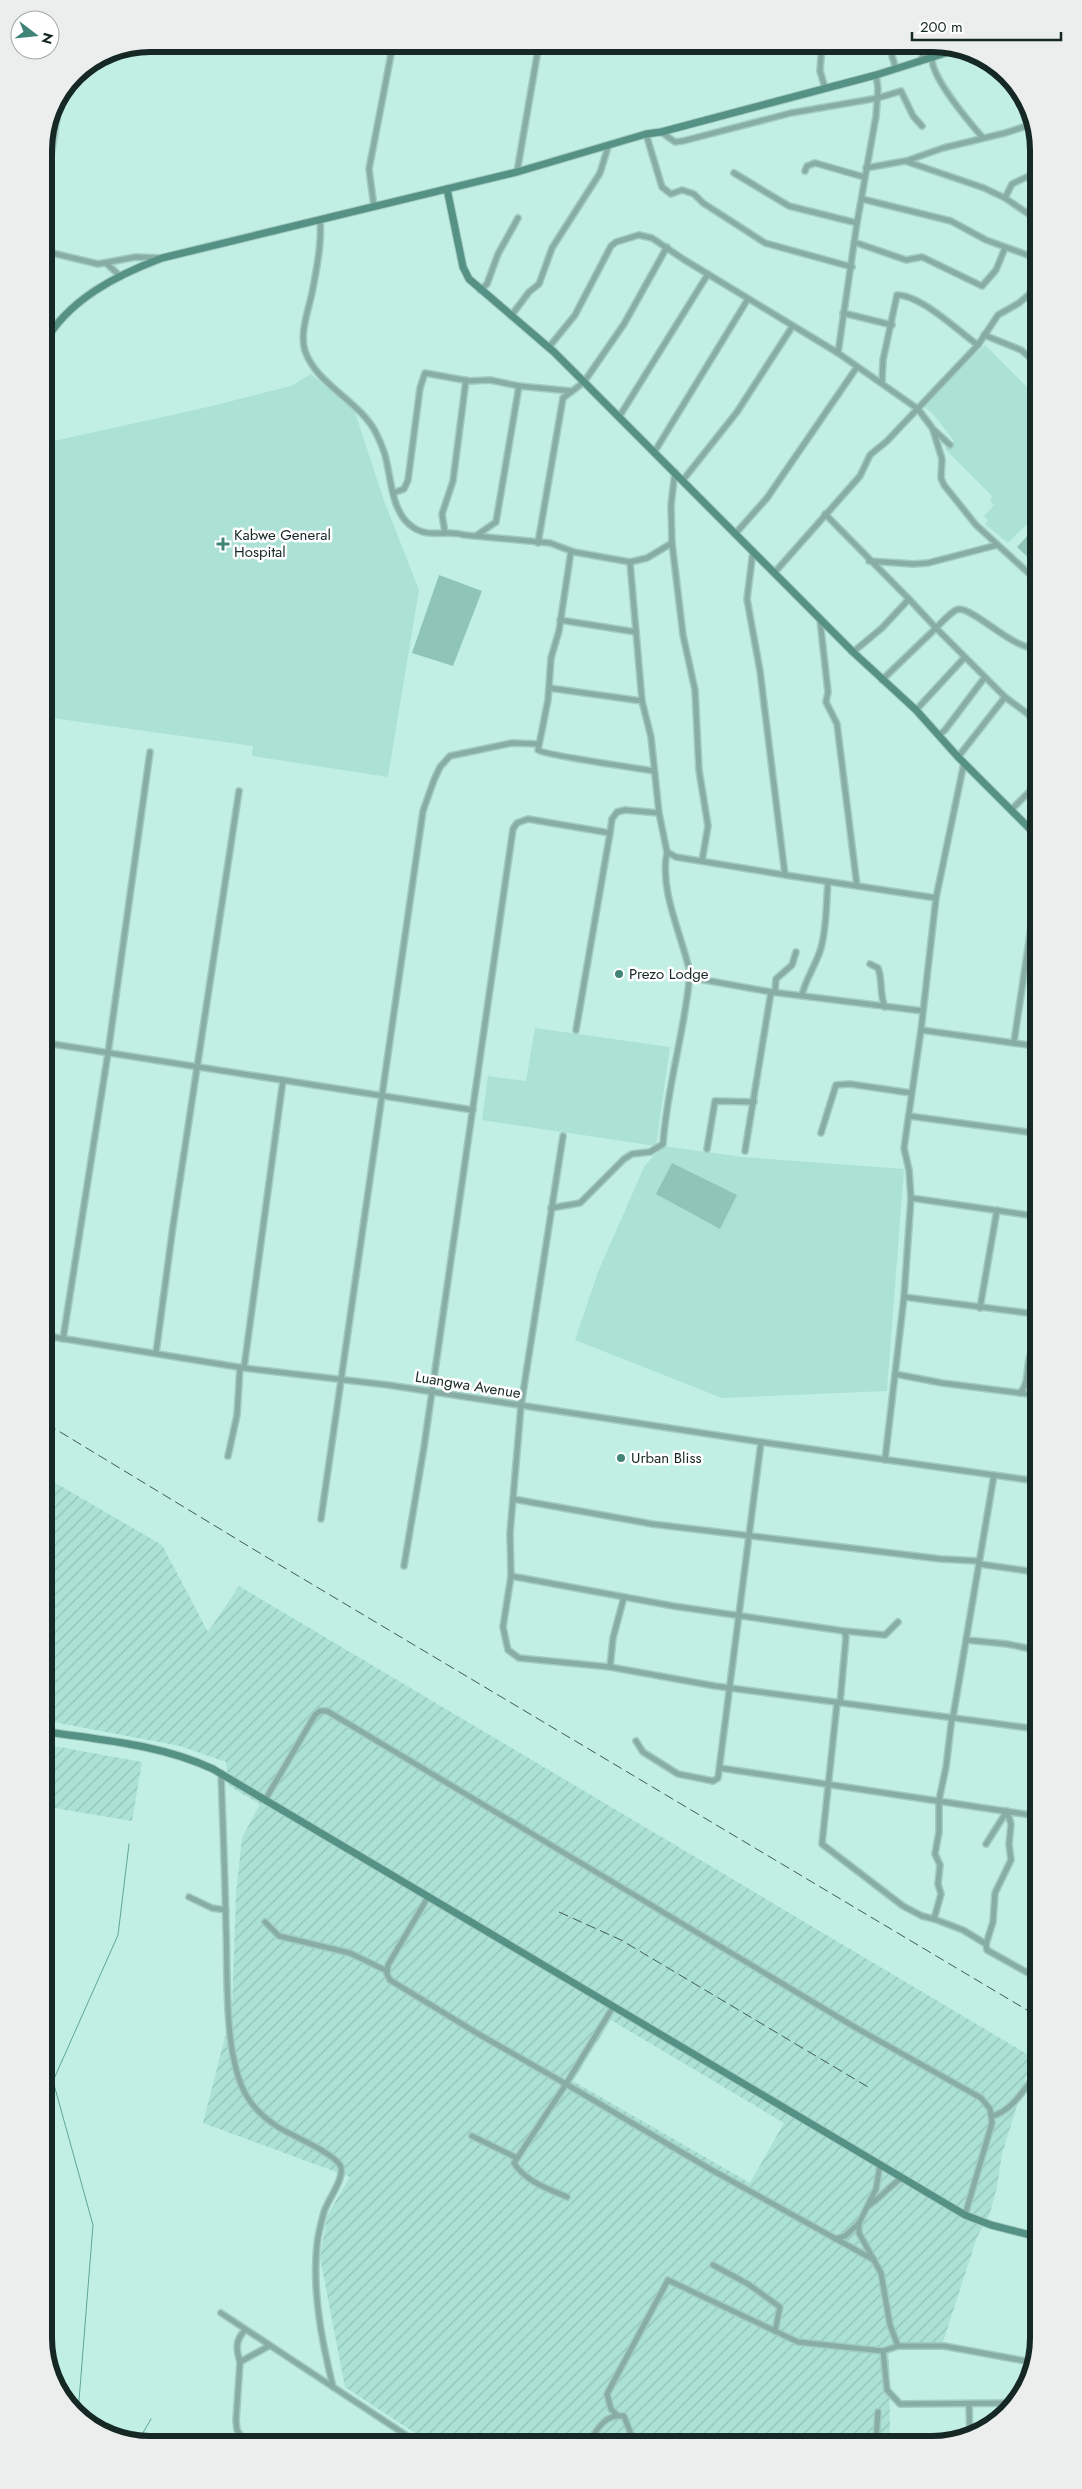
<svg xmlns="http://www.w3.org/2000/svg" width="1082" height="2489" viewBox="0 0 1082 2489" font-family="Jost,sans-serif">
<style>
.built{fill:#ace2d6}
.industrial{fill:url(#industrial-furrows);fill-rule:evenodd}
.green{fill:#8fc5b9}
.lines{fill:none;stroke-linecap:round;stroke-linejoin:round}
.stream{stroke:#5fa698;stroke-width:1}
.street-casing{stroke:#a2cbc1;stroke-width:8}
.secondary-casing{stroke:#a2cbc1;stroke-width:9}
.street{stroke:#87ada4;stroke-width:5}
.secondary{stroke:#569185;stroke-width:7}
.rail{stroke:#425b55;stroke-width:1;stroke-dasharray:10 5;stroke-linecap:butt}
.poi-dot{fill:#408477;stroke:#fff;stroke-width:2}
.labels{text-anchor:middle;stroke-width:5;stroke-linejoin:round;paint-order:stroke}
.poi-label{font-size:15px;fill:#162824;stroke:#fff;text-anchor:start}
.street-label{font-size:15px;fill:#162824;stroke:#fff}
.rim{fill:none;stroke:#162824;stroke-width:6}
</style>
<defs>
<pattern id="industrial-furrows" width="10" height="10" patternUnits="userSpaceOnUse" patternTransform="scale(1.25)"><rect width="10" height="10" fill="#ace2d6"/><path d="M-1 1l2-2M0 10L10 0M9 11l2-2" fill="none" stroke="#93c2b8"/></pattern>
</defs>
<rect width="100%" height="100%" fill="#c1efe4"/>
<!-- built -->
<g class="built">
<path d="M985,345L1033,393L1034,520L1029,525L1027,524L1008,543L985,524L988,520L984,516L994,505L990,500L992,496L945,449L954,441L934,415L923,406Z"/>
<path d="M311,374L355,412L383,498L419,590L388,777L252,756L253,746L45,717V443L208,407L291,386Z"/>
<path d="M535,1028L670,1047L656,1146L482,1120L488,1076L526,1081Z"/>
<path d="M662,1146L743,1157L904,1169L887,1391L722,1398L575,1340L598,1272L644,1167Z"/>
</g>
<!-- industrial -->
<g class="industrial">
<path d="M47,1478L162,1545L208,1632L239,1586L1032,2057L1002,2154L997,2187L990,2213L977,2237L941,2348L914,2346L889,2350L890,2440L430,2443L345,2387L320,2258L327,2216L350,2177L203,2123L232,2010L236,1894L242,1838L260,1804L229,1786L226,1762L180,1746L48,1721ZM611,2020L784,2123L750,2183L573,2081Z"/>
<path d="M48,1745L142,1762L132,1821L48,1807Z"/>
</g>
<!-- green -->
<g class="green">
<path d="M1034,529V563L1017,547Z"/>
<path d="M439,575L482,591L453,666L412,653Z"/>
<path d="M672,1163L737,1195L720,1229L656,1194Z"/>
</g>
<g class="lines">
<!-- stream -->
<g class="stream">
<path d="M78,2413L93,2225L53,2081L118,1935L129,1844"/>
<path d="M137,2443L151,2419"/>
</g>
<!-- street casing -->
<g class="street-casing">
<g id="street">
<path d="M822,44L820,71L825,88"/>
<path d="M893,44L892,56L896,69"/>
<path d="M932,58C931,77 970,123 983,138"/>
<path d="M919,62L931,44"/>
<path d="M876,75L878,89L876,116L857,223L838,353L918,409L933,429L950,445"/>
<path d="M661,132L675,142L683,141L791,113L878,98L901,91L913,116L922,126"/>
<path d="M646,134L662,187L671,194L682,190L694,194L703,203L765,243L852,267"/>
<path d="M906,161L943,148L1005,133L1033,124"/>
<path d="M866,168L905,161L984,188L1005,198L1033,217"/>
<path d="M805,171L807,166L815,163L864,177"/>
<path d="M517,172L539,44"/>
<path d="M734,173L789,206L857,223"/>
<path d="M1005,198L1012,184L1033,174"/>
<path d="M862,199L951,221L986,240L1033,257"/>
<path d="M44,200L60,98"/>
<path d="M374,207L369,169L393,44"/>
<path d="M320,220C322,242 317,266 313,288C310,306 299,332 305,351C317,385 358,400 375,431C379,439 384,449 386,459C391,479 392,511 410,525C428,540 444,529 464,535L550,543L574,552L630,562L647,558L672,543"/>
<path d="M854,242L906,260L922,257L982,286L996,270L1005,248"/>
<path d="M44,251L98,264L136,257L161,258"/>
<path d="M107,264L119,275"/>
<path d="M480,290L487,284L498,254L518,218"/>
<path d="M843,313L892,325"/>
<path d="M511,316L529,292L539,284L552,248L600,173L608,147"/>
<path d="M984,335L1021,350L1033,360"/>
<path d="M549,347L575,315L611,246L616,242L639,235L652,238L683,259L838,353"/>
<path d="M882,382L883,360L897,295C921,295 958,331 978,345"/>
<path d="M619,417L708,274"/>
<path d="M933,430L942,459L941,478L944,485L976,525L1034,578"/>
<path d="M655,451L748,299"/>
<path d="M675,472L671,505L672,543L683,635L695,690L699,770L708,826L702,861"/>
<path d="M683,480L737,412L792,327"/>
<path d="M393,493L404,489L408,480L420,388L425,373L469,381L490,380L519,386"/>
<path d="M825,514L909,599"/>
<path d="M445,533L442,514L453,481L466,380"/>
<path d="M735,534L767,498L857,367"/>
<path d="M477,535L496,522L519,386L571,391"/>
<path d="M538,543L563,398L584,382L624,324L667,247"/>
<path d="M571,551L559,631L551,658L548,700L538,750C543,755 638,768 653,771"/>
<path d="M753,551L747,599L760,671L785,875L936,898"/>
<path d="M869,561L913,564L928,563L997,545"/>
<path d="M630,562L642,701L651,737L659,813L667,852L676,857L785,875"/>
<path d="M775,572L860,476L870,455L887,441L978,345L998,315L1019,303L1033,291"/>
<path d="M560,620L636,632"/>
<path d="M820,620L828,692L826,702L837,724L857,886"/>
<path d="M853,652L882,628L909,599L936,628C942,622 949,614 956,610C969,603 1009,647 1034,648"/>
<path d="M882,680L936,628L965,657"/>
<path d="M549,688L642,701"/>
<path d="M916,710L965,657L1005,697L1028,714L1034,722"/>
<path d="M939,735L945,730L985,677"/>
<path d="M958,757L1005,697"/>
<path d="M1011,810L1034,787"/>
<path d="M610,833L612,819L617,812L625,810L659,813"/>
<path d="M46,852V861"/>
<path d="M667,852C659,891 682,935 690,973L699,979L771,992L923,1011"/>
<path d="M870,964L878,968C883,980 879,994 885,1007"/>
<path d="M775,992L776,979L792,965L796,952"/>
<path d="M802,995C806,978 816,965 821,948C827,926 826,904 828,882"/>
<path d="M921,1030L1035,1046"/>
<path d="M1014,1042L1035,900"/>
<path d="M46,1043L473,1110"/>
<path d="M909,1116L1035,1133"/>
<path d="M821,1133L836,1085L850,1084L911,1093"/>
<path d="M563,1136L521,1406L510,1533L511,1576L503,1627L508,1650L519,1658L610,1667L715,1686L1037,1729"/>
<path d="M707,1149L715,1101L754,1102"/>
<path d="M745,1151L771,992"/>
<path d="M911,1198L1035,1216"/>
<path d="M551,1208L580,1203L624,1159L632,1154L650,1152L663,1144C667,1086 685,1031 690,973"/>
<path d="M904,1297L1036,1314"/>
<path d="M980,1308L997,1210"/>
<path d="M47,1336L244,1368L388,1385L761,1442L1036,1481"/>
<path d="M63,1339L108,1053L150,752"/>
<path d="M156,1353L173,1226L239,791"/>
<path d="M244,1368L283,1080"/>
<path d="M895,1374L942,1383L1036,1395"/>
<path d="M1020,1393C1032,1381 1023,1358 1036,1346"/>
<path d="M228,1456L237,1415L240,1367"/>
<path d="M885,1460L904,1297L911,1198L909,1170L904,1148L921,1030L936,898L964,763"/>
<path d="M513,1499L652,1524L941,1559L979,1561"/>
<path d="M321,1519L423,811L434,780L440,767L450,756L512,743L538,744"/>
<path d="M979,1564L1036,1572"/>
<path d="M404,1566L424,1447L513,829L517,823L528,819L610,833L576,1030"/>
<path d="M511,1576L673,1606L844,1631L846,1637L840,1703"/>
<path d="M844,1631L885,1635L898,1622"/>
<path d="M966,1640L1007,1644L1036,1650"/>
<path d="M610,1667L613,1638L624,1597"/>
<path d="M837,1703L822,1844L903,1906L922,1916L934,1919"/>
<path d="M952,1717L946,1767L939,1800V1832L935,1854L940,1865L938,1884L941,1894L934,1919L963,1930L986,1944"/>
<path d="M953,1717L994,1475"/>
<path d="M636,1741L643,1752L678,1774L713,1781L718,1778L761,1442"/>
<path d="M720,1768L1037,1816"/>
<path d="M221,1773C223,1825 225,1876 226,1928C228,1973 223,2060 248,2098C255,2110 266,2119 278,2127C290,2135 337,2154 341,2167C344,2180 328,2199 324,2212C321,2223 318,2234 317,2245C312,2292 322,2342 333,2387L418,2443"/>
<path d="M265,1800L315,1715L320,1711H327L858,2029L981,2098L990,2109L992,2123L965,2215"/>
<path d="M986,1844L1007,1811L1011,1824L1009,1844L1011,1860L995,1893L993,1922L986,1944L987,1950L1037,1978"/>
<path d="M189,1897L212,1908L226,1910"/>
<path d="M428,1897L388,1965L387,1974L390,1980L475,2032L566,2084L613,2007"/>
<path d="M265,1922L279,1936L350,1953L387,1971"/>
<path d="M992,2116C1013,2111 1024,2088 1038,2072"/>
<path d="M472,2136L517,2158"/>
<path d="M880,2165L876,2189L859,2223V2233L881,2273L890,2325L898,2346H944L1031,2362"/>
<path d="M567,2197C547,2188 526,2182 514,2163L566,2084L710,2169L874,2260"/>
<path d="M868,2206C881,2198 889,2186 902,2178"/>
<path d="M835,2239L845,2236L859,2223"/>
<path d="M713,2265L748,2284L780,2307L775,2331"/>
<path d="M221,2313L333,2387"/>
<path d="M883,2351L887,2390L900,2404L1017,2403"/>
<path d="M240,2362C236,2349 235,2341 245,2330"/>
<path d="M969,2404L970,2437"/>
<path d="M617,2415L611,2409L607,2394L668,2280L798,2342L883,2351L898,2346"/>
<path d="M876,2440L878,2412"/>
<path d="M589,2442C598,2428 605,2414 624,2416L634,2442"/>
<path d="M246,2444L237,2430L236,2420L240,2362L269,2346"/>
</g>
</g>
<!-- secondary casing -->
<g class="secondary-casing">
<g id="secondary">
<path d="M447,189L463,267L469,279L554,352L584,382L853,652L916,710L958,757L1034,833"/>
<path d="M44,343C69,299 117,275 162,258L517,172L646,134L661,132L876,75L955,50"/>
<path d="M48,1732C103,1740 162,1745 213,1769L965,2215L991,2225L1038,2237"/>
</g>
</g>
<!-- street -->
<use href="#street" class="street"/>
<!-- secondary -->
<use href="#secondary" class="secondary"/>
<!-- rail -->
<g class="rail">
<path d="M47,1424L263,1555L1037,2016"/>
<path d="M559,1912L621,1940L868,2087"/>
</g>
</g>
<!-- markers -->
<g class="poi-dot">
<path d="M220.5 536.5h5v5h5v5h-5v5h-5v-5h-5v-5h5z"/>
<circle cx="619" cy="974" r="5"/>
<circle cx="621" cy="1458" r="5"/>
</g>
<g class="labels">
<!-- poi labels -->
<g class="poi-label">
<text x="234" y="540">Kabwe General<tspan x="234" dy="17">Hospital</tspan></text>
<text x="629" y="979">Prezo Lodge</text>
<text x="631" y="1463">Urban Bliss</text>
</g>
<!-- street labels -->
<g class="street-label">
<text transform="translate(468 1385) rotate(9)" y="5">Luangwa Avenue</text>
</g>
</g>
<!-- crop -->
<path d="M0 0H1082V2489H0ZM150 52H932A98 98 0 0 1 1030 150V2338A98 98 0 0 1 932 2436H150A98 98 0 0 1 52 2338V150A98 98 0 0 1 150 52Z" fill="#eceeed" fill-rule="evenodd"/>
<path class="rim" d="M150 52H932A98 98 0 0 1 1030 150V2338A98 98 0 0 1 932 2436H150A98 98 0 0 1 52 2338V150A98 98 0 0 1 150 52Z"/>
<!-- north arrow -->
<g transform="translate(35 35) rotate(106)"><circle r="24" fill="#ffffff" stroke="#a2a9a7"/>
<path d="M0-4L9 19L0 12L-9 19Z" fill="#408477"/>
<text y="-8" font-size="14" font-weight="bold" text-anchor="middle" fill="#162824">N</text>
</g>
<!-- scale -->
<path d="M912 32v8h149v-8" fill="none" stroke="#162824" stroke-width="2.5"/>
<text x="920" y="32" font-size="15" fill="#162824" stroke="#ffffff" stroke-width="4" paint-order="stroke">200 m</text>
</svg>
